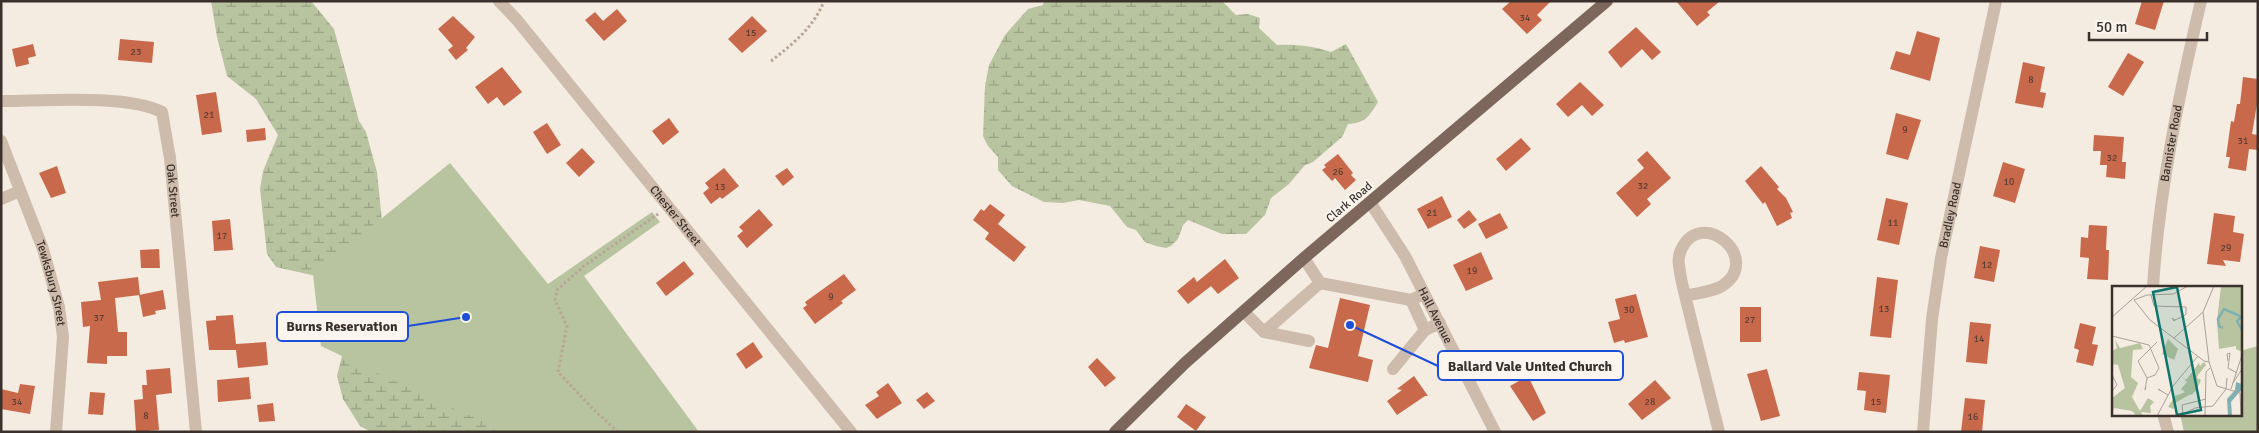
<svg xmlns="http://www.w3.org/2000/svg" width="2259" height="433" viewBox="0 0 2259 433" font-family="Signika,sans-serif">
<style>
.wetland{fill:url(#wetland-marsh)}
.green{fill:#b8c4a0}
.building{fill:#c8694b}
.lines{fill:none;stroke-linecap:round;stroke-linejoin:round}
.path{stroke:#b9a596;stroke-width:3;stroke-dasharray:2.5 2.5;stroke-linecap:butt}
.minor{stroke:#cdbbac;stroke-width:12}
.major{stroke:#7d675c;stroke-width:12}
.labels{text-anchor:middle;stroke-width:4;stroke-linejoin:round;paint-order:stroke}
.number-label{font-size:10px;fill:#5e3e33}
.street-label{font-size:12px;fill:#3b302b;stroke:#fbf5ee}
.inset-river{fill:none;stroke:#7fb0b2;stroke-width:2.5}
.inset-road{fill:none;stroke:#aaa098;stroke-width:1}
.view{fill:#0f766e;fill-opacity:0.15;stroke:#0f766e;stroke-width:2.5}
.inset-edge{fill:none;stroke:#3b302b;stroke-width:2.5}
.leader{fill:none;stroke:#1d4ed8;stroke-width:2}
.callout-dot{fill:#1d4ed8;stroke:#fbf5ee;stroke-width:2}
.callout{fill:#fbf5ee;stroke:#1d4ed8;stroke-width:2}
.callout-label{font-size:14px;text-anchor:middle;font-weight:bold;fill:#3b302b}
</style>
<defs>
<pattern id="wetland-marsh" width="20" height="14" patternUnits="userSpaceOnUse" patternTransform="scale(1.25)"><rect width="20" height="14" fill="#b8c4a0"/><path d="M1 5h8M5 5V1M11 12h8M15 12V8" fill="none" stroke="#97a083"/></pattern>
</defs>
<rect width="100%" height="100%" fill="#f4ebe1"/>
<!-- wetland -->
<g class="wetland">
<path d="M211,1H311L334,29L359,121L366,132L377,172L384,241L605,432H371L360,426L343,399L337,376L345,344L316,276L276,267L267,254L260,189L263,171L278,135L256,99L227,76L217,37Z"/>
<path d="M1044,1H1222L1236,15L1248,14L1260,18L1259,28L1277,45C1296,44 1313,46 1331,52L1346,44L1378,102C1369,116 1366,123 1348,124L1342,137L1313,162L1305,165L1289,184L1271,198L1265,215L1246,234H1222L1188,220L1183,225L1178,239L1171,246L1166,248L1156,246L1145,242L1136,230L1127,227L1110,206L1079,200L1063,203L1044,202L1012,186L998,170V157L988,146L983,136L985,86L989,65L1005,35L1028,9L1043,5Z"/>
</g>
<!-- green -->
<g class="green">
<path d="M450,163L548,284L652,212L660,222L584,276L699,432H507L432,399L321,346L313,274Z"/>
<path d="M2258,346V432H2184L2180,414H2240V351Z"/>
</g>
<!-- building -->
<g class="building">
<path d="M1511,1H1551L1537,15L1542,20L1527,34L1502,9Z"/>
<path d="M1676,1H1720L1707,12L1710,15L1697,26Z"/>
<path d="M2142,1H2164L2155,30L2135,24Z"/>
<path d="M617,9L627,21L604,41L585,20L595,12L603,21Z"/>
<path d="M453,16L475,37L466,48L468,50L456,60L448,50L453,46L438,29Z"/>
<path d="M752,16L767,31L742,53L728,39Z"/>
<path d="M1636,27L1661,52L1652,60L1642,49L1621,68L1608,52Z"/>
<path d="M1917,31L1940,38L1930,81L1890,69L1896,51L1910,55Z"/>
<path d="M120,39L154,42L152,63L118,60Z"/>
<path d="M33,44L36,56L28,58L29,64L16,67L12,49Z"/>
<path d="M2128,53L2144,62L2123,96L2108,87Z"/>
<path d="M2023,62L2045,67L2040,92L2046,93L2043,108L2015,103Z"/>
<path d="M502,67L522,92L504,106L497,97L488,104L475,87Z"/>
<path d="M2243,77L2258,79V98L2252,134L2258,135V150L2249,149L2246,171L2228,168L2230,157H2226L2231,121L2234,122L2237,104H2240Z"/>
<path d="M1580,82L1604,105L1592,116L1582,105L1568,117L1556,104Z"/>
<path d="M216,92L222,132L202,135L196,95Z"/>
<path d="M1896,113L1921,120L1908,160L1886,154Z"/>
<path d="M669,118L679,132L663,145L652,131Z"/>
<path d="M547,123L561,145L547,154L533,132Z"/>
<path d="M265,128L266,140L247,142L246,130Z"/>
<path d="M2094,135L2124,137L2122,162H2126L2125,179L2106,177L2107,165H2100L2101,151H2093Z"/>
<path d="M1521,138L1531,149L1506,171L1496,159Z"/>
<path d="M582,148L595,162L579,177L566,163Z"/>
<path d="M1647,151L1671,178L1647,199L1651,204L1637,217L1616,193L1644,168L1637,160Z"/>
<path d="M1338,154L1353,173L1351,175L1356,180L1345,190L1335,178L1332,181L1322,170L1326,167L1324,165Z"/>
<path d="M2003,162L2025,169L2015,203L1993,196Z"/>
<path d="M57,166L66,193L51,198L39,173Z"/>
<path d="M1761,166L1779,187L1777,189L1786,198L1793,212L1790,213L1792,218L1777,226L1765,202L1763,204L1745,181Z"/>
<path d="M724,168L739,186L722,199L720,197L711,204L703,193L709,188L705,183Z"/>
<path d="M787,168L794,177L783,186L775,176Z"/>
<path d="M1442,196L1452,217L1428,229L1417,209Z"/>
<path d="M1886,198L1908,203L1899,245L1877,240Z"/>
<path d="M990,204L1005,215L998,224L1026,247L1014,262L985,239L989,233L973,220L981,209L984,211Z"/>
<path d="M759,209L773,225L747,248L737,236L743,231L739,227Z"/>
<path d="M1469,210L1477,220L1464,229L1457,220Z"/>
<path d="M1500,213L1508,228L1486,239L1478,224Z"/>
<path d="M2214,213L2235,216L2233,232L2244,234L2240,262L2223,260L2226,266L2207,264Z"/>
<path d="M230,219L233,250L214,251L212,221Z"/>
<path d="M2089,225L2107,226L2106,250H2109L2108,280L2087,279L2089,258L2080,257L2081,237L2088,238Z"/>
<path d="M1980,246L2000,250L1994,282L1974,278Z"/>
<path d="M159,249L160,268H141L140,250Z"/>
<path d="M1481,252L1493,279L1466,291L1453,265Z"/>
<path d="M1225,259L1239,278L1218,294L1211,286L1188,304L1177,291L1194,277L1197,282Z"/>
<path d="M684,261L694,274L666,296L656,283Z"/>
<path d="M844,274L856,290L841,301L843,303L815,324L803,308L807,305L805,302Z"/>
<path d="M138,277L140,295L115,298L118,332H127V356H107V364L87,363L90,326L83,327L81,302L101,300L98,282Z"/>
<path d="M1877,277L1898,280L1891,338L1870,336Z"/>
<path d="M163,290L166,309L155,311L156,314L143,317L139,295Z"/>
<path d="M1636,294L1648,337L1625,343L1624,340L1614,343L1608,322L1620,319L1615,299Z"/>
<path d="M1340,298L1370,305L1358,356L1373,360L1368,382L1309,368L1316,345L1328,348Z"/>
<rect x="1740" y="307" width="21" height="35"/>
<path d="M233,315L236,344L266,342L268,365L238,368L236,350H209L206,321L216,320V316Z"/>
<path d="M1970,322L1991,324L1987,364L1966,362Z"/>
<path d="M2080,323L2096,327L2092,344L2098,345L2093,366L2076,362L2079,350L2074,348Z"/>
<path d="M753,342L763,357L746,369L736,354Z"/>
<path d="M1097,358L1116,378L1105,387L1088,367Z"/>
<path d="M170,368L172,393L156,395L159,430L136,432L134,400L143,399L142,385H147L146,370Z"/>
<path d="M1767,369L1780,416L1761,421L1747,374Z"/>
<path d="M1859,372L1890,375L1886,413L1864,410L1866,391L1857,390Z"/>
<path d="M1414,376L1428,396H1425L1397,415L1387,401L1402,390L1397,389Z"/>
<path d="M1528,376L1546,413L1533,421L1510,386Z"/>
<path d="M249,377L251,399L218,402L217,380Z"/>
<path d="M1655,380L1671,398L1642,420L1628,404Z"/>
<path d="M888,383L902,403L877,419L865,405L879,396L876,392Z"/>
<path d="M20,384L35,386L30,414L1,409V389L18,393Z"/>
<path d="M90,392L105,393L103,415L88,414Z"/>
<path d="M927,392L935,401L924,409L916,400Z"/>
<path d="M1965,398L1985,400L1982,432H1961Z"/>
<path d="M273,403L275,421L259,422L257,405Z"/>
<path d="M1186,404L1206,417L1196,431L1177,417Z"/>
</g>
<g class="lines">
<!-- path -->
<g class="path">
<path d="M771,61C793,44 814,27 824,1"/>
<path d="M618,432L593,409L558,372L567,326L555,300L557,290L584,266L658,214"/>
</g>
<!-- minor -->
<g class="minor">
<path id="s1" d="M499,1L517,20L851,432"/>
<path id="s2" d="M1,101C44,101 125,94 162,112L170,158L196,432"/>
<path id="s3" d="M1,141L43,249L59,307L63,337L56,432"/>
<path d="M1,199L20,191"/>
<path id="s4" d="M1370,202L1405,256L1495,432"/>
<path d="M1304,258L1320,283L1411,300L1424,294"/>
<path id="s5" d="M2153,287C2159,190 2179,95 2201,1"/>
<path d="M1685,296C1697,293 1712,292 1722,286C1764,259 1701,205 1681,250C1679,255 1678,260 1679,265C1681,285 1688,305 1692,324C1701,360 1710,396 1719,432"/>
<path d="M1411,300L1425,330L1440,323"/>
<path d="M1244,312L1264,332L1320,283"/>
<path d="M1264,332L1309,341"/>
<path d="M1393,369L1425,330"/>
<path d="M2163,414L2168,432"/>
<path id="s6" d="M1923,432L1932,319L1941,258L1996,1"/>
</g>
<!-- major -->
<path class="major" d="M1115,432L1185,363L1304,258L1607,1"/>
</g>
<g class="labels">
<!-- number labels -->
<g class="number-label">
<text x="1525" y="21">34</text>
<text x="751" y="36">15</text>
<text x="136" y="55">23</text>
<text x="2031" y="83">8</text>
<text x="209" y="118">21</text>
<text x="1905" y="133">9</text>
<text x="2243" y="144">31</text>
<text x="2112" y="161">32</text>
<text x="1338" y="175">26</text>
<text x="2009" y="185">10</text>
<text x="1643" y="189">32</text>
<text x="720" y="190">13</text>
<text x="1432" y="216">21</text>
<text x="1893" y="226">11</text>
<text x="222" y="239">17</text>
<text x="2226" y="251">29</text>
<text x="1987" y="268">12</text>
<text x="1472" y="274">19</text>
<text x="831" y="300">9</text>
<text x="1884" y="312">13</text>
<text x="1629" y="313">30</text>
<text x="99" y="321">37</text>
<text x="1750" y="323">27</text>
<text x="1979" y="342">14</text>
<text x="17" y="405">34</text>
<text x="1650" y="405">28</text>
<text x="1876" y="405">15</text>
<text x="146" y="419">8</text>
<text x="1973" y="420">16</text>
</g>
<!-- street labels -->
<g class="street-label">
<text dy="4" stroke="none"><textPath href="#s5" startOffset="145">Bannister Road</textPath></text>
<text dy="4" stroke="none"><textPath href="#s2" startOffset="242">Oak Street</textPath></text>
<text transform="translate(1349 202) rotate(-40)" y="4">Clark Road</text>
<text dy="4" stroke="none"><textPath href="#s6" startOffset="219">Bradley Road</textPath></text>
<text dy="4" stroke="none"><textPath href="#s1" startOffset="278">Chester Street</textPath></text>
<text dy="4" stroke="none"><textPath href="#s3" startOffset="151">Tewksbury Street</textPath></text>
<text dy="4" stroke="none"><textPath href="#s4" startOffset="131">Hall Avenue</textPath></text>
</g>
</g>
<!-- overview -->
<g transform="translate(2112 286)">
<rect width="130" height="130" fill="#f4ebe1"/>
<path d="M56,53L66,63L62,74L50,68ZM85,92L89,94L84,105L63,117L62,123L56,121L63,110L76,105Z" fill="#b8c4a0"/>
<path d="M109,0H130V66L124,63V60L107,63L105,35ZM3,54L8,62L28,57L31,63L21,64L19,91L26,97L20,111L28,125L36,112L42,116L38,120L39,127L29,126L31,130H25L20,125L2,122L0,130V112L13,102L6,79L0,78V65L5,62ZM92,76L94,79L86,89L81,108L77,109L69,103L75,96L70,91L74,94L87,77L88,80Z" fill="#b8c4a0"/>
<path d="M124,96L130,98V103L119,116L120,130H116L115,113L123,104Z" fill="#7fb0b2"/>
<path class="inset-river" d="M130,30L125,35L130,44M111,42L107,40L106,33L112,23L128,30"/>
<path class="inset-road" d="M102,0L91,26L97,76L105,100L128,107L129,130M39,9L42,20L74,21V28L72,30L63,34L62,35L60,32L63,34M22,14L35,9L61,8L76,0M22,14L38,34L92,75L97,76M0,31L35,0M0,50L37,59L47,82L43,89L35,92M62,52L91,26M116,75L115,68L118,67L116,82L125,87M0,89L5,99L0,105M121,97L130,83M34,101L33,104L35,92L26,75L45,56M119,103L130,69M49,105L46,103L56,109M71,128L70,119L94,113M45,130L61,100L86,70M68,130L83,122L101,120L114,103L115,92M93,130L94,86L98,82"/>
<path class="view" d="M65,1L89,124L65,129L41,6Z"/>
<rect width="130" height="130" class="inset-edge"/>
</g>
<!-- callouts -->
<path class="leader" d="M466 317L408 326M1350 325L1438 366"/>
<g class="callout-dot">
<circle cx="466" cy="317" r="5"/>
<circle cx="1350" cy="325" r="5"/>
</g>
<g class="callout">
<rect x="277" y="312" width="131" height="29" rx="5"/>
<rect x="1438" y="351" width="185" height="29" rx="5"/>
</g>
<g class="callout-label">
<text x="342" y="331">Burns Reservation</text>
<text x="1530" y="371">Ballard Vale United Church</text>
</g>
<!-- border -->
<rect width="2259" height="433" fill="none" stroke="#3b302b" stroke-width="5"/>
<!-- scale -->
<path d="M2089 32v8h118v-8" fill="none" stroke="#3b302b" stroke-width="2.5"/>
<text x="2096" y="32" font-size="15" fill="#3b302b" stroke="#fbf5ee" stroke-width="4" paint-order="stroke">50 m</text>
</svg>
